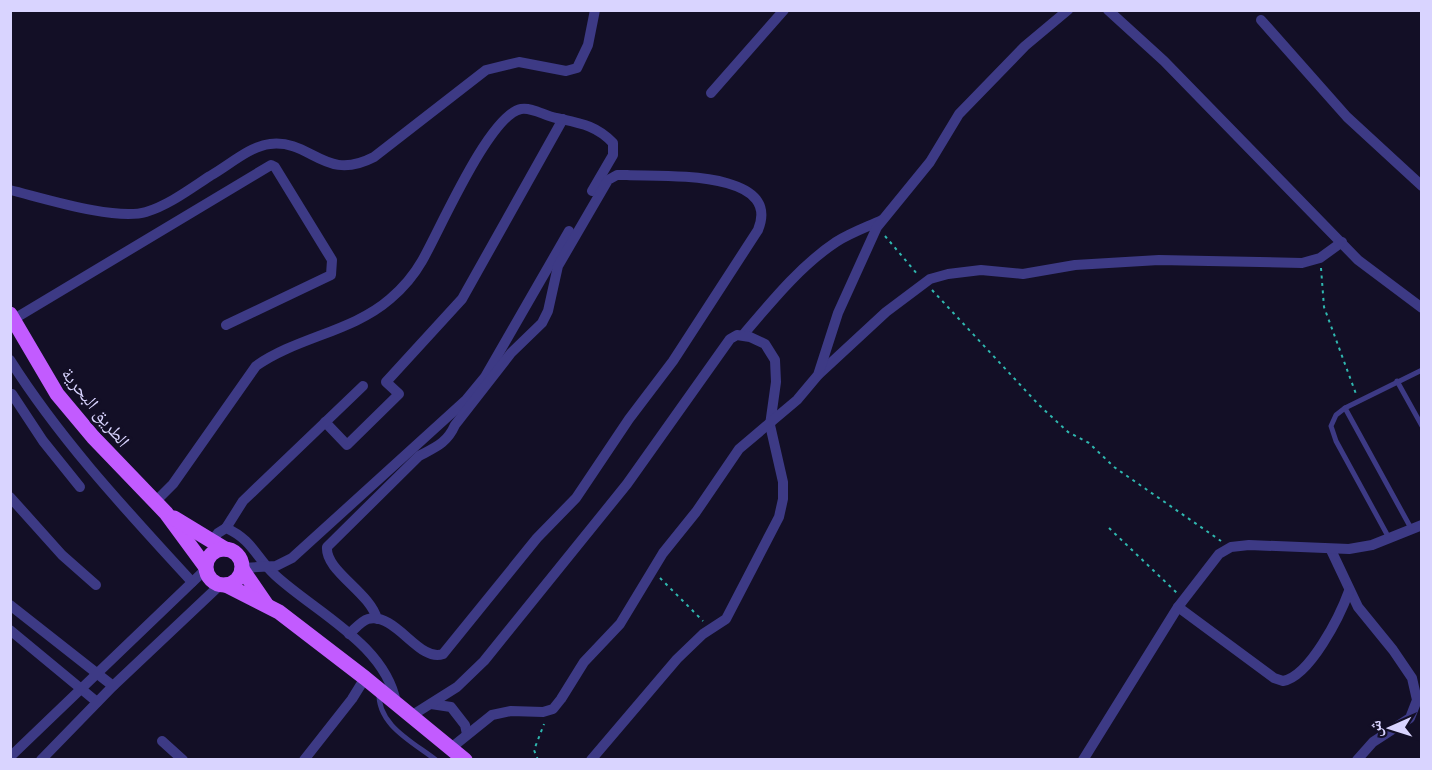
<svg xmlns="http://www.w3.org/2000/svg" width="1432" height="770" font-family="Mulish,'Noto Naskh Arabic',sans-serif">
<style>
.lines{fill:none;stroke-linecap:round;stroke-linejoin:round}
.path{stroke:#2fb8b0;stroke-width:2;stroke-dasharray:3 4.5;stroke-linecap:butt}
.lane{stroke:#3d3a85;stroke-width:5}
.street{stroke:#3d3a85;stroke-width:10}
.primary{stroke:#c25bff;stroke-width:15}
.labels{text-anchor:middle;dominant-baseline:central;stroke-width:6;stroke-linejoin:round;paint-order:stroke}
.street-label{font-size:18px;fill:#d9d4ff;stroke:#130f26}
</style>
<rect width="100%" height="100%" fill="#130f26"/>
<g class="lines">
<!-- path -->
<g class="path">
<path d="M885 236 918 275"/>
<path d="M1321 268 1324 307 1356 394"/>
<path d="M932 290 1039 405 1068 432 1089 443 1114 467 1221 541"/>
<path d="M1109 528 1177 593"/>
<path d="M660 578 703 621"/>
<path d="M538 760 534 750 544 724"/>
</g>
<!-- lane -->
<g class="lane">
<path d="M1397 381 1422 426"/>
<path d="M1345 408 1412 530"/>
<path d="M1389 538 1336 441 1331 426 1336 415 1345 408 1422 370"/>
<path d="M379 692C377 725 413 742 436 760"/>
</g>
<!-- street -->
<g class="street">
<path d="M1108 10 1164 61 1358 260 1422 308"/>
<path d="M1261 20 1347 117 1422 186"/>
<path d="M711 93 784 10"/>
<path d="M10 190C43 198 115 221 146 212 169 205 190 189 210 176 228 166 250 146 270 144 312 139 324 183 374 157L486 70 519 62 566 71 577 68 588 45 595 10"/>
<path d="M14 319 271 165 275 167 332 260 331 275 226 325"/>
<path d="M743 335C771 302 800 266 836 242 850 233 867 227 882 220"/>
<path d="M10 360C62 442 127 511 192 582"/>
<path d="M819 374 886 312 930 279 948 274 981 270 1023 274 1075 265 1159 260 1302 263 1320 258 1342 242"/>
<path d="M12 394 43 441 80 487"/>
<path d="M325 422 347 445 399 394 386 382 462 299 563 119"/>
<path d="M10 497 62 555 96 585"/>
<path d="M155 502 173 484 256 366C297 337 352 332 390 299 403 288 414 275 422 261 439 232 489 115 521 109 532 107 545 116 556 118 579 123 596 125 613 143V155L592 191"/>
<path d="M226 528 243 501 363 386"/>
<path d="M212 541 218 533 226 528C253 540 256 558 275 575 315 612 386 645 396 703"/>
<path d="M1331 550 1358 607 1393 650 1412 678 1417 700 1410 718 1373 742 1357 760"/>
<path d="M242 568 276 566 292 558 466 400 485 377 569 231"/>
<path d="M10 605 113 686"/>
<path d="M1178 607 1274 678 1283 681C1310 676 1340 616 1349 591"/>
<path d="M10 630 97 702"/>
<path d="M349 634C355 629 361 621 368 619 396 612 419 663 443 654L537 538 576 498 629 419 673 361 758 230C783 169 662 177 627 175H617L608 180 558 266 548 311 542 323 511 353 455 425C447 443 436 447 419 456L327 547C325 571 370 592 377 619"/>
<path d="M431 704 451 707 465 725 467 734"/>
<path d="M411 716 457 687 484 661 627 484 730 339 737 335 750 337 765 344 775 360 776 382 770 425 783 482V499L779 517 726 619 703 634 677 659 591 760"/>
<path d="M162 741 183 760"/>
<path d="M451 748 492 715 511 711 543 712 553 709 561 699 584 662 620 624 663 553 696 512 739 449 797 400 818 375 838 313 877 227 930 162 959 114 1025 46 1068 10"/>
<path d="M10 757 206 569"/>
<path d="M41 760 113 686 220 585"/>
<path d="M304 760 352 699 365 678"/>
<path d="M1083 760 1178 607 1219 554 1231 547 1249 545 1349 549 1372 545 1422 525"/>
</g>
<!-- primary -->
<g class="primary">
<path d="M10 314 57 394 93 437 166 513 205 566"/>
<path d="M174 518 225 549"/>
<circle cx="224" cy="567" r="18"/>
<path d="M242 569 266 604"/>
<path d="M226 585 279 612 365 678 465 760"/>
</g>
</g>
<g class="labels">
<!-- street labels -->
<g class="street-label">
<text transform="translate(96 407) rotate(51)">الطريق البحرية</text>
</g>
</g>
<!-- border -->
<rect width="1432" height="770" fill="none" stroke="#d9d4ff" stroke-width="24"/>
<!-- north arrow -->
<g transform="translate(1390 728) rotate(267)" stroke="#130f26" stroke-width="4.5" paint-order="stroke">
<path d="M0-4.5L10 22L0 15L-10 22Z" fill="#d9d4ff"/>
<text y="-9" font-size="16" font-weight="bold" text-anchor="middle" fill="#d9d4ff">ش</text>
</g>
</svg>
